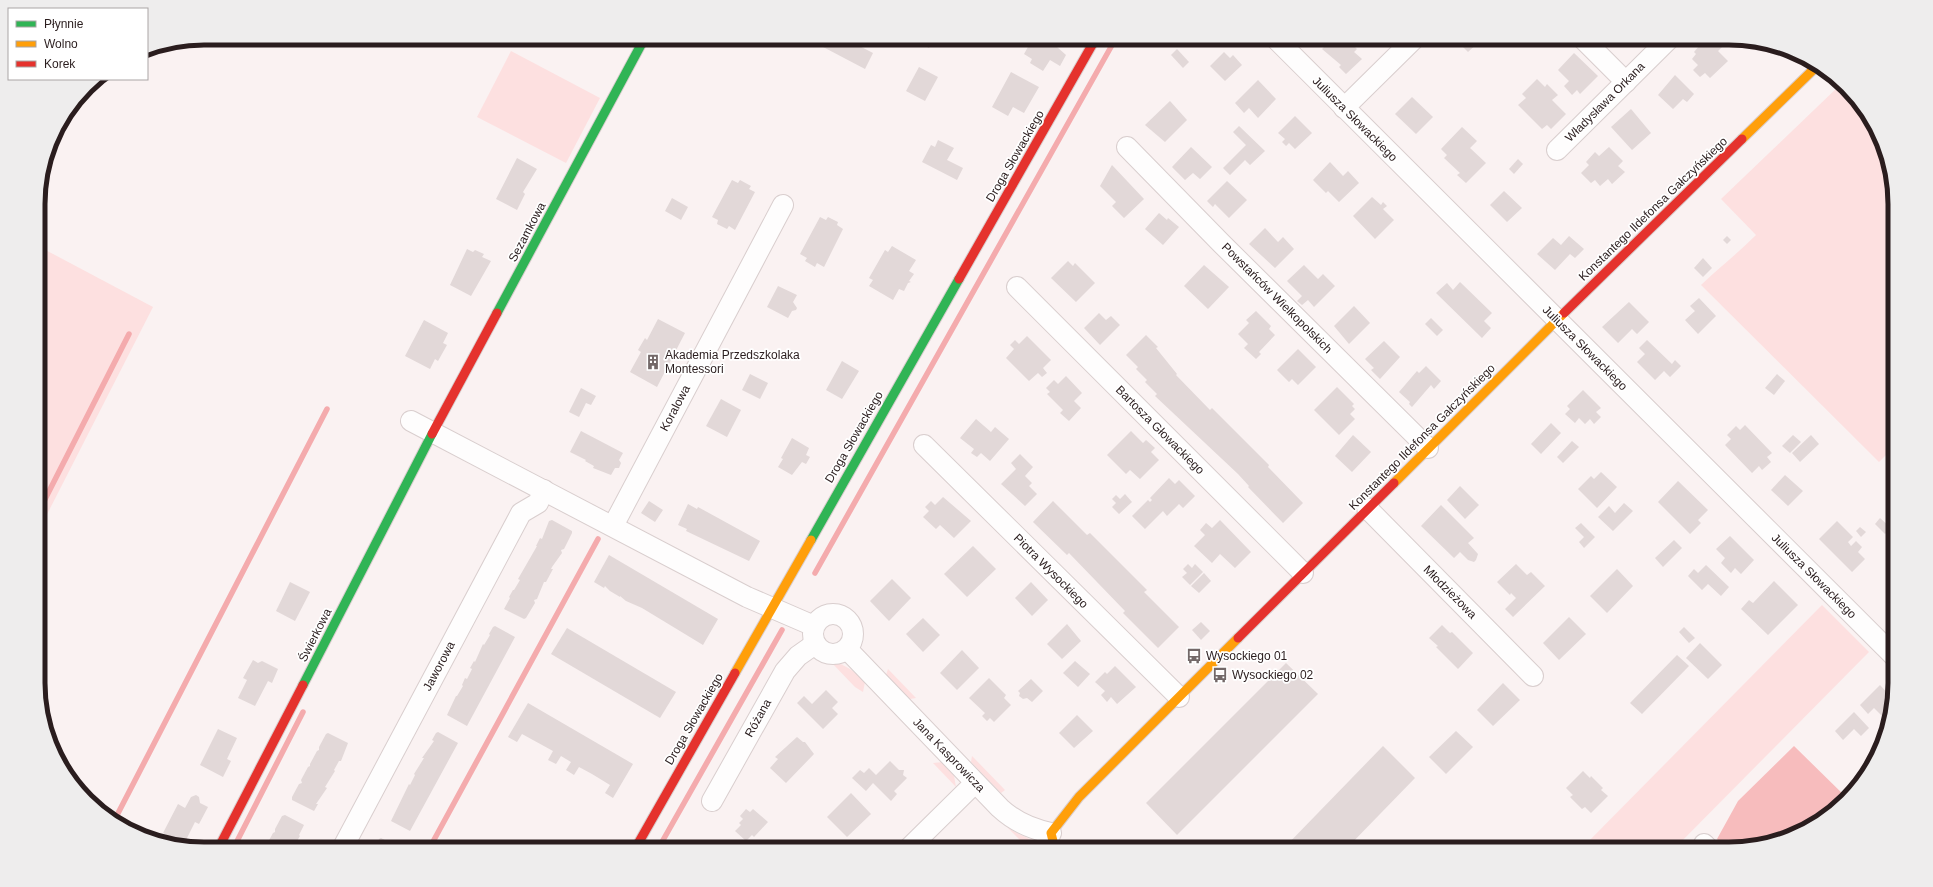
<svg xmlns="http://www.w3.org/2000/svg" width="1933" height="887" font-family="Arial,sans-serif">
<style>
.green{fill:#fde0e0}
.forest{fill:#f7bcbd}
.lines{fill:none;stroke-linecap:round;stroke-linejoin:round}
.stream{stroke:#f4abad;stroke-width:5.5}
.building{fill:#e2d8d8}
.street-casing{stroke:#d9cece;stroke-width:22}
.fast-casing{stroke:#d9cece;stroke-width:11}
.slow-casing{stroke:#d9cece;stroke-width:11}
.jam-casing{stroke:#d9cece;stroke-width:11}
.street{stroke:#fefdfd;stroke-width:20}
.fast{stroke:#30b455;stroke-width:9}
.slow{stroke:#ff9f0a;stroke-width:9}
.jam{stroke:#e5322d;stroke-width:9}
.labels{text-anchor:middle;dominant-baseline:central;stroke-width:3.5;stroke-linejoin:round;paint-order:stroke}
.street-label{font-size:12px;fill:#2a1d1e;stroke:#fff}
.poi-label{font-size:12px;fill:#2a1d1e;stroke:#fff;text-anchor:start}
.rim{fill:none;stroke:#2a1d1e;stroke-width:5}
</style>
<rect width="100%" height="100%" fill="#faf2f2"/>
<!-- green -->
<g class="green">
<path d="M511 51 600 98 566 163 477 117Z"/>
<path d="M1841 84 1861 103 1882 141 1894 183V447L1879 462 1701 285C1719 268 1738 253 1756 235L1721 199Z"/>
<path d="M38 246 153 307 39 530Z"/>
<path d="M1822 605 1869 652 1674 849H1581Z"/>
<path d="M831 662C845 663 856 673 865 682L863 692 855 687Z"/>
<path d="M888 669 916 698 910 699 886 675Z"/>
<path d="M972 756 1005 790 1001 793 971 762Z"/>
<path d="M943 762 954 776 956 787 933 763Z"/>
<path d="M1007 827C1016 834 1029 837 1037 844L1035 849H1029Z"/>
</g>
<!-- forest -->
<path class="forest" d="M1794 746 1847 798C1839 806 1830 815 1821 821 1795 839 1759 849 1727 849L1717 839 1738 801Z"/>
<g class="lines">
<!-- stream -->
<g class="stream">
<path d="M39 511 129 334"/>
<path d="M815 573 1116 38"/>
<path d="M114 821 327 409"/>
<path d="M233 849 303 712"/>
<path d="M429 849 598 539"/>
<path d="M658 849 782 630"/>
</g>
</g>
<!-- building -->
<g class="building">
<path d="M806 38H844L873 53 865 69Z"/>
<path d="M911 38H934L929 48Z"/>
<path d="M1033 38H1062L1057 47 1066 55 1060 66 1050 60 1043 71 1030 63 1032 59 1024 54Z"/>
<path d="M1333 38H1346L1357 49 1354 52 1362 59 1346 74 1339 67 1341 65 1322 49Z"/>
<path d="M1454 38H1483L1468 52Z"/>
<path d="M1618 38H1636L1627 47Z"/>
<path d="M1706 38H1718L1724 45 1718 51 1728 61 1710 78 1705 73 1700 77 1693 70 1698 65 1692 59 1696 54 1694 52Z"/>
<path d="M1177 49 1189 62 1183 68 1171 55Z"/>
<path d="M1224 52 1230 58 1233 55 1242 65 1225 81 1210 66Z"/>
<path d="M1574 53 1598 76 1580 94 1577 90 1572 95 1564 86 1569 81 1558 70Z"/>
<path d="M919 67 938 77 925 101 906 91Z"/>
<path d="M1011 72 1039 87 1024 113 1013 107 1008 116 992 107Z"/>
<path d="M1675 75 1694 94 1687 102 1683 99 1673 109 1658 95Z"/>
<path d="M1537 79 1545 87 1547 84 1558 95 1552 100 1566 114 1551 129 1547 125 1542 129 1518 105 1526 98 1522 94Z"/>
<path d="M1258 80 1276 99 1258 118 1249 108 1244 113 1235 103Z"/>
<path d="M1412 97 1433 117 1416 134 1395 114Z"/>
<path d="M1170 101 1187 120 1165 142 1145 125Z"/>
<path d="M1631 109 1651 133 1632 150 1611 127Z"/>
<path d="M1295 116 1312 133 1295 149 1289 143 1286 146 1282 142 1285 139 1278 133Z"/>
<path d="M1239 126 1265 151 1250 165 1245 160 1230 175 1223 168 1246 145 1233 132Z"/>
<path d="M1462 127 1477 141 1470 148 1486 163 1466 183 1457 175 1460 173 1444 158 1447 155 1441 149Z"/>
<path d="M938 140 954 148 947 160 963 168 957 180 922 162 931 145 935 147Z"/>
<path d="M1191 147 1212 167 1200 179 1193 173 1185 180 1172 167Z"/>
<path d="M1609 147 1623 161 1618 166 1625 172 1612 184 1608 179 1600 186 1595 180 1591 183 1581 173 1589 165 1586 162 1595 152 1599 156Z"/>
<path d="M517 158 537 169 523 192 525 194 517 210 496 199Z"/>
<path d="M1518 159 1523 164 1514 174 1509 169Z"/>
<path d="M1330 162 1343 176 1348 171 1359 183 1339 202 1328 191 1326 193 1313 180Z"/>
<path d="M1112 165 1144 199 1124 218 1112 206 1116 202 1100 186Z"/>
<path d="M732 180 738 183 740 180 751 186 749 189 755 192 735 230 729 226 727 229 717 224 718 220 712 217Z"/>
<path d="M1227 181 1247 200 1229 218 1215 204 1213 207 1207 201Z"/>
<path d="M1504 191 1522 208 1507 222 1490 205Z"/>
<path d="M1372 197 1381 205 1383 202 1387 206 1383 209 1394 220 1375 239 1353 216Z"/>
<path d="M672 198 688 207 681 220 665 211Z"/>
<path d="M1159 213 1167 220 1168 218 1179 227 1163 245 1145 229Z"/>
<path d="M820 217 826 220 828 217 838 222 837 225 843 229 824 267 817 263 815 267 805 261 807 258 800 254Z"/>
<path d="M1265 228 1278 242 1283 237 1294 249 1275 268 1249 244Z"/>
<path d="M1569 236 1584 249 1575 258 1570 254 1555 270 1537 254 1553 238 1561 245Z"/>
<path d="M1727 236 1731 240 1727 244 1723 240Z"/>
<path d="M892 246 916 260 909 271 914 274 909 281 911 282 908 283 904 291 899 289 893 300 869 286 873 280 869 278 885 250 888 252Z"/>
<path d="M467 249 473 252 475 250 484 254 482 257 491 261 471 296 450 285Z"/>
<path d="M1703 258 1712 268 1703 277 1694 268Z"/>
<path d="M1068 261 1073 266 1075 263 1095 283 1076 302 1051 278Z"/>
<path d="M1204 265 1229 287 1208 309 1184 286Z"/>
<path d="M1304 265 1318 279 1323 274 1335 286 1314 307 1308 300 1302 305 1297 301 1302 296 1287 281Z"/>
<path d="M1460 282 1492 313 1484 321 1491 328 1482 338 1436 293 1447 283 1453 290Z"/>
<path d="M778 286 797 295 793 302 797 308 796 310 792 311 788 318 767 307Z"/>
<path d="M1699 298 1716 316 1698 334 1685 320 1695 311 1690 306Z"/>
<path d="M1629 302 1649 322 1637 334 1632 329 1618 343 1602 327Z"/>
<path d="M1354 306 1370 323 1349 344 1334 326Z"/>
<path d="M1256 311 1271 326 1269 329 1275 335 1259 352 1261 354 1256 359 1244 348 1248 344 1238 334 1249 323 1246 320Z"/>
<path d="M1099 313 1106 320 1111 316 1120 325 1100 345 1084 328Z"/>
<path d="M1431 318 1443 330 1437 336 1425 324Z"/>
<path d="M658 319 685 333 657 387 630 372 641 352 638 350 645 338 647 340Z"/>
<path d="M424 320 448 333 443 343 447 345 438 361 435 359 430 369 405 356Z"/>
<path d="M1146 335 1158 347 1156 348 1177 374 1176 375 1210 410 1212 408 1269 465 1268 467 1303 503 1283 523 1248 487 1249 486 1238 474 1155 396 1157 394 1145 382 1147 380 1136 369 1138 367 1126 355Z"/>
<path d="M1027 336 1051 360 1043 368 1047 373 1042 377 1038 373 1029 381 1006 358 1014 349 1010 345 1015 340 1019 344Z"/>
<path d="M1647 340 1672 364 1675 360 1681 366 1670 377 1664 371 1655 380 1637 362 1645 354 1639 348Z"/>
<path d="M1384 341 1400 357 1380 379 1371 370 1374 368 1365 359Z"/>
<path d="M1298 349 1316 367 1298 385 1292 379 1289 382 1277 370Z"/>
<path d="M842 361 859 371 842 399 826 390Z"/>
<path d="M1426 366 1441 381 1434 389 1431 385 1412 407 1409 404 1410 402 1399 392 1417 371 1419 373Z"/>
<path d="M750 374 768 383 760 399 742 390Z"/>
<path d="M1777 374 1785 381 1774 395 1765 388Z"/>
<path d="M1066 376 1082 393 1074 401 1081 408 1069 421 1060 413 1063 410 1047 394 1050 392 1046 388 1054 380 1058 384Z"/>
<path d="M1337 387 1354 404 1352 406 1355 409 1350 414 1355 419 1339 435 1314 410Z"/>
<path d="M581 388 596 396 591 405 586 403 579 417 569 412Z"/>
<path d="M1583 390 1601 408 1596 412 1601 417 1594 424 1590 419 1585 424 1579 418 1575 423 1565 414 1570 409 1567 406Z"/>
<path d="M721 399 741 410 727 437 706 426Z"/>
<path d="M976 419 991 432 995 427 1009 439 990 461 981 453 977 457 971 453 974 449 960 438Z"/>
<path d="M1551 423 1561 433 1541 454 1531 444Z"/>
<path d="M1745 425 1772 453 1767 457 1771 462 1762 470 1759 466 1752 473 1725 445 1731 439 1727 435 1736 426 1740 430Z"/>
<path d="M581 431 623 453 619 460 621 463 619 468H615L611 475 593 468 594 466 585 461 586 460 570 452Z"/>
<path d="M1131 431 1143 443 1146 440 1155 448 1151 452 1159 460 1140 479 1130 470 1126 474 1107 455Z"/>
<path d="M1353 435 1371 452 1352 472 1335 456Z"/>
<path d="M1793 435 1801 442 1790 453 1782 446Z"/>
<path d="M1811 435 1819 444 1800 462 1792 453Z"/>
<path d="M792 438 809 448 806 455 810 457 806 464 802 462 792 475 778 467 783 459 781 458Z"/>
<path d="M1572 441 1579 447 1563 463 1557 457Z"/>
<path d="M1020 454 1033 467 1025 476 1032 483 1029 486 1037 494 1025 506 1001 484 1016 469 1011 463Z"/>
<path d="M1601 472 1617 487 1597 508 1578 489 1591 476 1594 479Z"/>
<path d="M1785 475 1803 491 1788 506 1771 490Z"/>
<path d="M1169 478 1175 484 1179 480 1195 496 1183 508 1179 504 1167 516 1163 511 1145 529 1132 516 1148 500 1150 502 1152 500 1150 498Z"/>
<path d="M1678 481 1708 510 1698 520 1701 523 1690 534 1658 502Z"/>
<path d="M1460 486 1479 505 1465 519 1447 500Z"/>
<path d="M1125 494 1132 502 1119 514 1112 507 1116 503 1112 499 1116 495 1120 499Z"/>
<path d="M943 497 971 521 954 538 940 525 936 529 923 517 929 511 925 507 931 501 935 505Z"/>
<path d="M649 501 663 510 655 522 641 513Z"/>
<path d="M1053 501 1087 535 1090 533 1147 590 1144 592 1179 627 1158 648 1123 613 1125 611 1069 553 1067 555 1033 522Z"/>
<path d="M1624 503 1633 511 1613 531 1598 517 1609 506 1615 513Z"/>
<path d="M688 504 697 509 698 507 760 541 749 561 686 531 687 529 678 525Z"/>
<path d="M1441 505 1474 538 1468 543 1478 554 1476 560 1474 562 1468 560 1460 552 1454 558 1421 526Z"/>
<path d="M1880 518 1891 528 1885 534 1875 524Z"/>
<path d="M552 520 572 531V533L564 549 561 550 562 553 552 567 551 569H553L546 582H544L537 599 534 600 535 603 526 618 524 619 504 609 510 598 509 597 513 590H514L520 580 518 579 537 546H536L540 538 542 539 549 521Z"/>
<path d="M1220 520 1251 552 1235 568 1220 554 1212 563 1194 546 1205 535 1200 530 1206 523 1212 528Z"/>
<path d="M1837 521 1853 537 1848 542 1851 546 1856 541 1862 547 1858 552 1865 559 1852 572 1819 539Z"/>
<path d="M1581 523 1595 537 1584 548 1579 542 1584 537 1575 528Z"/>
<path d="M1860 527 1866 532 1861 537 1856 531Z"/>
<path d="M1730 536 1754 560 1741 574 1735 568 1731 573 1721 563 1725 558 1716 549Z"/>
<path d="M1674 540 1682 548 1663 567 1655 558Z"/>
<path d="M973 546 996 569 967 597 944 574Z"/>
<path d="M1895 551V568L1887 560Z"/>
<path d="M609 555 718 619 703 645 642 608 626 601 620 596V597L610 591 605 586 604 588 594 582Z"/>
<path d="M1188 564 1192 568 1195 564 1203 572 1190 585 1182 577 1187 573 1183 569Z"/>
<path d="M1516 564 1527 575 1531 572 1545 586 1513 617 1505 609 1516 598 1511 593 1510 595 1497 582Z"/>
<path d="M1706 565 1729 587 1721 596 1708 584 1702 590 1688 576 1694 569 1698 573Z"/>
<path d="M1617 569 1633 586 1607 613 1590 596Z"/>
<path d="M1204 573 1211 581 1199 593 1191 586Z"/>
<path d="M892 579 911 598 889 621 870 601Z"/>
<path d="M1774 581 1798 605 1768 635 1741 609 1749 600 1753 603Z"/>
<path d="M290 582 310 592 295 621 276 611Z"/>
<path d="M1031 582 1048 600 1032 616 1015 598Z"/>
<path d="M1569 617 1586 634 1559 660 1543 643Z"/>
<path d="M923 618 940 635 923 652 906 634Z"/>
<path d="M1201 622 1210 631 1201 640 1192 630Z"/>
<path d="M1067 624 1081 641 1062 659 1047 644Z"/>
<path d="M1442 625 1450 633 1452 632 1473 653 1458 669 1436 647 1438 646 1429 638Z"/>
<path d="M495 626 515 637 467 726 447 715 456 696H457L463 686 462 685 465 678 467 679 472 669 470 668 474 661 475 662 483 644 484 645 490 635 489 634 493 627Z"/>
<path d="M1684 627 1695 638 1689 643 1679 632Z"/>
<path d="M567 628 676 692 660 718 551 654Z"/>
<path d="M1700 643 1722 665 1708 679 1686 658Z"/>
<path d="M962 650 979 668 957 690 940 673Z"/>
<path d="M1677 655 1689 666 1642 714 1630 703Z"/>
<path d="M253 660 258 663 262 661 278 669 272 683 268 681 255 706 238 698 247 680 243 678Z"/>
<path d="M1075 661 1090 674 1078 687 1063 673Z"/>
<path d="M1286 663 1318 694 1177 835 1146 803Z"/>
<path d="M1115 666 1136 687 1117 704 1111 697 1107 702 1101 695 1105 691 1095 682 1105 672 1107 674Z"/>
<path d="M989 678 1006 695 1004 698 1011 705 994 722 990 718 987 721 982 716 985 713 969 698Z"/>
<path d="M1031 679 1043 691 1032 702 1027 698 1023 699 1019 696 1020 693 1018 691Z"/>
<path d="M1503 683 1520 700 1493 726 1477 710Z"/>
<path d="M1880 685 1892 698 1890 707 1882 716 1874 708 1868 714 1860 705Z"/>
<path d="M826 690 838 702 832 708 838 714 823 729 797 703 804 696 812 704Z"/>
<path d="M528 703 633 764 613 798 605 793 610 785 592 774 579 767 574 775 566 770 571 762 561 756 556 764 548 760 553 751 522 734 517 742 508 737Z"/>
<path d="M1854 712 1869 728 1861 736 1854 729 1843 740 1835 731Z"/>
<path d="M1077 715 1093 731 1074 748 1059 733Z"/>
<path d="M218 729 237 738 227 759 231 761 223 777 200 765Z"/>
<path d="M1456 731 1473 747 1446 774 1429 757Z"/>
<path d="M438 732 458 743 410 831 391 821 409 784 410 785 415 775 414 774 424 758H422L434 741 432 740 436 733Z"/>
<path d="M328 733 348 743 341 761H339L334 770 335 771 325 787 327 788 316 804H318L314 811 292 800V797L299 784 302 783 301 780 308 767 310 766V764L317 751 319 750V747L326 734Z"/>
<path d="M797 737 803 742H805L814 754 786 783 770 768 778 759 775 757Z"/>
<path d="M1383 746 1415 778 1346 849H1283Z"/>
<path d="M890 761 899 770H904L903 775 907 778 894 791 897 794 891 801 873 783 866 791 852 778 860 770 864 773 869 768 876 775Z"/>
<path d="M1583 771 1590 778 1591 776 1603 788 1601 790 1608 796 1591 813 1585 807 1582 809 1570 797 1573 795 1566 788Z"/>
<path d="M851 793 871 814 847 837 827 817Z"/>
<path d="M196 795 199 797 200 803 208 807 199 824 195 822 184 844 163 833 178 804 185 808 191 797Z"/>
<path d="M746 809 750 812 753 809 768 822 754 837 752 835 746 841 735 831 741 825 739 823 743 819 740 816Z"/>
<path d="M285 815 304 825 299 835 300 836 292 849H266L267 847 266 846 273 833 275 832V829L282 816Z"/>
<path d="M381 838 402 849H375L379 839Z"/>
<path d="M704 840 719 849H699Z"/>
<path d="M807 841 815 849H800Z"/>
</g>
<g class="lines">
<defs>
<g id="street">
<path d="M1275 38 1895 657"/>
<path d="M1582 38 1626 82"/>
<path d="M1344 108 1415 38"/>
<path d="M1127 147 1222 244 1428 448"/>
<path d="M1557 150 1670 38"/>
<path d="M1017 287 1303 573"/>
<path d="M411 421 747 597 814 626"/>
<path d="M924 445 1179 697"/>
<path d="M1367 508 1533 676"/>
<path d="M613 526 783 205"/>
<circle cx="833" cy="634" r="20"/>
<path d="M847 649 1000 808C1015 822 1031 829 1051 833"/>
<path d="M712 801 785 671 798 656 815 644"/>
<path d="M1704 844 1709 849"/>
<path d="M342 849 521 513 538 503 544 490"/>
<path d="M908 849 975 783"/>
</g>
<g id="fast">
<path d="M497 313 642 43"/>
<path d="M811 540 959 279"/>
<path d="M303 685 432 434"/>
</g>
<g id="slow">
<path d="M1742 139 1818 65"/>
<path d="M1394 483 1564 313"/>
<path d="M735 673 811 540"/>
<path d="M1055 849 1051 833 1079 797 1238 638"/>
</g>
<g id="jam">
<path d="M959 279 1096 38"/>
<path d="M1564 313 1742 139"/>
<path d="M432 434 497 313"/>
<path d="M1238 638 1394 483"/>
<path d="M218 849 303 685"/>
<path d="M635 849 735 673"/>
</g>
</defs>
<!-- street casing -->
<use href="#street" class="street-casing"/>
<!-- fast casing -->
<use href="#fast" class="fast-casing"/>
<!-- slow casing -->
<use href="#slow" class="slow-casing"/>
<!-- jam casing -->
<use href="#jam" class="jam-casing"/>
<!-- street -->
<use href="#street" class="street"/>
<!-- fast -->
<use href="#fast" class="fast"/>
<!-- slow -->
<use href="#slow" class="slow"/>
<!-- jam -->
<use href="#jam" class="jam"/>
</g>
<!-- icons -->
<defs>
<symbol id="building-bare" viewBox="-9 -9 18 18"><path d="M-4-6H4V6H1V3H-1V6H-4ZM-2.5-4.3h1.7v1.8h-1.7ZM.8-4.3h1.7v1.8H.8ZM-2.5-1h1.7V.8h-1.7ZM.8-1h1.7V.8H.8Z" fill="#736868" stroke="#fff" stroke-width="2.5" paint-order="stroke"/></symbol>
<symbol id="bus-bare" viewBox="-9 -9 18 18"><path d="M-5-6H5V4H4V6H2V4H-2V6H-4V4H-5ZM-3.5-4V0h7V-4ZM-3.5 1.2v1.5H-2V1.2ZM2 1.2v1.5H3.5V1.2Z" fill="#736868" stroke="#fff" stroke-width="2.5" paint-order="stroke"/></symbol>
</defs>
<g fill-rule="evenodd">
<use href="#building-bare" x="642" y="351" width="22" height="22"/>
<use href="#bus-bare" x="1183" y="645" width="22" height="22"/>
<use href="#bus-bare" x="1209" y="664" width="22" height="22"/>
</g>
<g class="labels">
<!-- street labels -->
<g class="street-label">
<text transform="translate(1605 102) rotate(-45)">Władysława Orkana</text>
<text transform="translate(1355 119) rotate(45)">Juliusza Słowackiego</text>
<text transform="translate(1015 156) rotate(-60)">Droga Słowackiego</text>
<text transform="translate(1653 209) rotate(-44)">Konstantego Ildefonsa Gałczyńskiego</text>
<text transform="translate(527 232) rotate(-62)">Sezamkowa</text>
<text transform="translate(1277 298) rotate(45)">Powstańców Wielkopolskich</text>
<text transform="translate(1585 348) rotate(45)">Juliusza Słowackiego</text>
<text transform="translate(675 408) rotate(-62)">Koralowa</text>
<text transform="translate(1160 430) rotate(45)">Bartosza Głowackiego</text>
<text transform="translate(854 437) rotate(-60)">Droga Słowackiego</text>
<text transform="translate(1422 437) rotate(-45)">Konstantego Ildefonsa Gałczyńskiego</text>
<text transform="translate(1051 571) rotate(45)">Piotra Wysockiego</text>
<text transform="translate(1814 576) rotate(45)">Juliusza Słowackiego</text>
<text transform="translate(1450 592) rotate(45)">Młodzieżowa</text>
<text transform="translate(315 635) rotate(-63)">Świerkowa</text>
<text transform="translate(439 666) rotate(-62)">Jaworowa</text>
<text transform="translate(758 718) rotate(-61)">Różana</text>
<text transform="translate(694 719) rotate(-60)">Droga Słowackiego</text>
<text transform="translate(949 755) rotate(46)">Jana Kasprowicza</text>
</g>
<!-- poi labels -->
<g class="poi-label">
<text x="665" y="355">Akademia Przedszkolaka<tspan x="665" dy="14">Montessori</tspan></text>
<text x="1206" y="656">Wysockiego 01</text>
<text x="1232" y="675">Wysockiego 02</text>
</g>
</g>
<!-- crop -->
<path d="M0 0H1933V887H0ZM204 45H1729A159 159 0 0 1 1888 204V683A159 159 0 0 1 1729 842H204A159 159 0 0 1 45 683V204A159 159 0 0 1 204 45Z" fill="#eeeded" fill-rule="evenodd"/>
<path class="rim" d="M204 45H1729A159 159 0 0 1 1888 204V683A159 159 0 0 1 1729 842H204A159 159 0 0 1 45 683V204A159 159 0 0 1 204 45Z"/>
<!-- legend -->
<rect x="8" y="8" width="140" height="72" fill="#ffffff" stroke="#aaa5a5"/>
<rect x="16" y="21" width="20" height="6" fill="#30b455" stroke="#aaa5a5"/>
<text x="44" y="28" font-size="12" fill="#2a1d1e">Płynnie</text>
<rect x="16" y="41" width="20" height="6" fill="#ff9f0a" stroke="#aaa5a5"/>
<text x="44" y="48" font-size="12" fill="#2a1d1e">Wolno</text>
<rect x="16" y="61" width="20" height="6" fill="#e5322d" stroke="#aaa5a5"/>
<text x="44" y="68" font-size="12" fill="#2a1d1e">Korek</text>
</svg>
